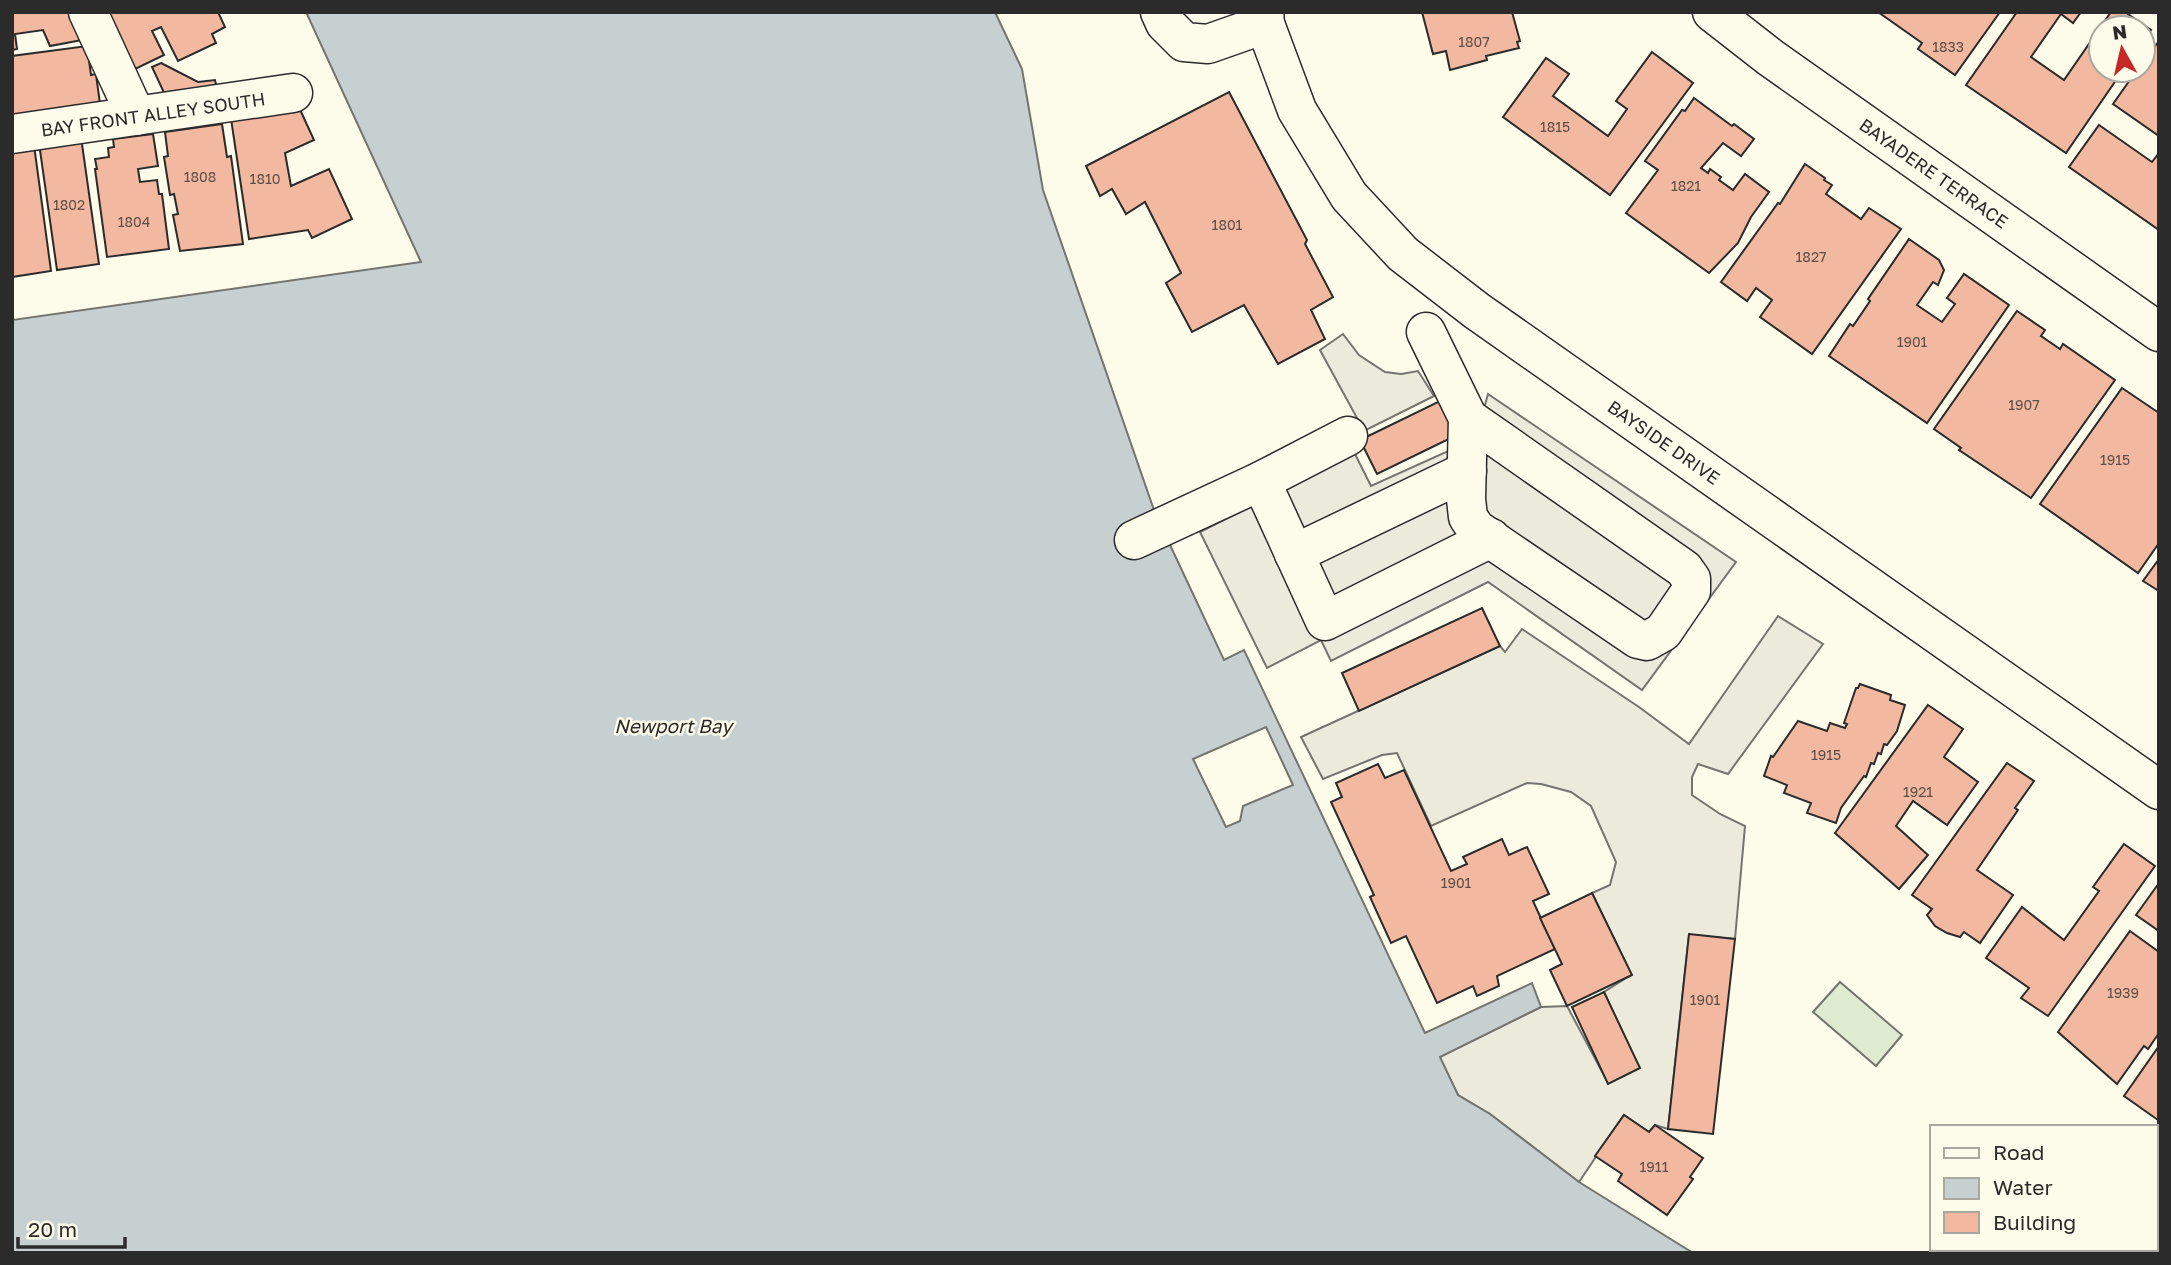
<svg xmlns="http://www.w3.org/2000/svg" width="2171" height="1265" font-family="'Golos Text',sans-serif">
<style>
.green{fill:#deebd1;stroke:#74746e;stroke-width:2}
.parking{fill:#eceadb;stroke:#74746e;stroke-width:2}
.water{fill:#c7d0d0;stroke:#74746e;stroke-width:2}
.pier{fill:#fdfbea;stroke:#74746e;stroke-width:2}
.building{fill:#f2b8a0;stroke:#2b2b2b;stroke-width:2}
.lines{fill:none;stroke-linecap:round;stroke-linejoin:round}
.minor-casing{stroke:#2b2b2b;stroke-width:41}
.major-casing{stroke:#2b2b2b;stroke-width:41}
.minor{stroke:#fdfbea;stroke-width:38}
.major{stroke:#fdfbea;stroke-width:38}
.labels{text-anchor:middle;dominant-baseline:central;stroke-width:5;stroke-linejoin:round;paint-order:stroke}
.number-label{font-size:14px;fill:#5d4e48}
.street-label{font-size:18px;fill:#2b2b2b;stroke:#fdfbea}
.water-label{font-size:19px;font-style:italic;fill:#2b2b2b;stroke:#fdfbea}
</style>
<rect width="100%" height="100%" fill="#fdfbea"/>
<!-- green -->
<path class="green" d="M1840 982 1902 1035 1876 1066 1813 1012Z"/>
<!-- parking -->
<g class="parking">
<path d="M1343 334 1359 355 1385 372 1401 374 1418 371 1434 396 1364 431 1320 350Z"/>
<path d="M1488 394 1736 562 1642 690 1488 582 1331 661 1321 640 1267 668 1200 532 1355 454 1371 486 1464 444 1480 423Z"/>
<path d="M1778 616 1823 644 1728 774 1698 764 1692 777V795L1720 814 1745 826 1735 939 1689 935 1668 1129 1655 1125 1649 1132 1624 1115 1579 1182 1490 1114 1458 1095 1439 1057 1541 1007 1567 1006 1608 1083 1639 1068 1604 992 1631 975 1592 893 1610 885 1616 862 1591 806 1571 792 1541 784 1527 783 1431 826 1397 753 1382 755 1323 779 1301 737 1500 646 1505 652 1522 629 1639 707 1689 744Z"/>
</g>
<!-- water -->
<path class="water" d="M306 12H995L1022 69 1043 190 1155 513 1224 660 1244 650 1425 1033 1532 983 1541 1007 1440 1057 1458 1095 1490 1114 1579 1182 1693 1253H12V320L421 262Z"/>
<!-- pier -->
<path class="pier" d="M1266 727 1293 785 1243 806 1240 821 1226 827 1193 759Z"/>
<!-- building -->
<g class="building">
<path d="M12 12H69L82 40 50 46 43 30 15 34 17 49 12 50Z"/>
<path d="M110 12H218L225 27 212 34 216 43 178 61 161 27 152 31 164 55 131 71 103 15Z"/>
<path d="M1422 12H1512L1520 41 1517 42 1519 48 1486 56 1487 60 1450 70 1446 51 1433 54Z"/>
<path d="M1878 12H2000L1955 75 1918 49 1922 43Z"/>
<path d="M2017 12H2081L2073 23 2061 14 2031 57 2064 80 2111 12H2125L2151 30 2143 42V28H2101V70H2123L2066 153 1966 85Z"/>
<path d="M2159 41V136L2113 104 2137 70H2143V62Z"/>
<path d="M87 46 91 75 96 74 100 104 12 116V56Z"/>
<path d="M1652 52 1693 83 1610 195 1503 117 1546 58 1569 74 1553 96 1608 136 1627 109 1616 101Z"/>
<path d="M161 63 198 82 215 80 217 89 166 97 152 67Z"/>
<path d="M1229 92 1307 240 1305 244 1333 297 1311 310 1325 339 1278 364 1244 305 1192 332 1166 283 1181 273 1145 202 1126 214 1112 189 1100 196 1086 166Z"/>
<path d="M1694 98 1732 126 1734 124 1754 139 1741 156 1723 143 1701 168 1708 173 1710 169 1721 177 1719 180 1733 190 1745 174 1769 192 1751 217 1738 243 1709 273 1626 213 1658 170 1645 161 1682 110 1685 111Z"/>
<path d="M297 103 314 140 285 153 291 186 329 169 352 219 312 238 308 230 249 239 230 112Z"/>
<path d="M222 124 227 157 231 156 243 244 180 251 173 215 178 214 174 194 170 195 164 157 168 156 165 132Z"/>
<path d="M2099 125 2152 162 2159 153V230L2069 167Z"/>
<path d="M153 134 158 166 138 169 140 182 157 180 159 194H162L169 249 107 257 95 169H97L95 159 109 157 108 148 114 147 113 139Z"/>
<path d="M81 137 99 264 57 270 39 143Z"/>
<path d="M34 145 51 271 12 277V148Z"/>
<path d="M1805 164 1825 178 1824 180 1832 185 1826 194 1861 219 1869 208 1901 229 1812 354 1760 317 1772 300 1756 288 1747 301 1721 282 1778 203 1780 204Z"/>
<path d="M1909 239 1939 260 1944 270 1938 285 1933 282 1917 305 1942 322 1955 304 1947 298 1964 274 2009 305 1927 423 1829 356 1850 324 1853 326 1870 301 1868 299Z"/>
<path d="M2017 311 2045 330 2041 336 2060 349 2063 344 2115 380 2031 498 1959 450 1961 448 1934 429Z"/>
<path d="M2122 388 2159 413V543L2138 573 2040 504Z"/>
<path d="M1440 401 1457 435 1377 474 1360 440Z"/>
<path d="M2159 559V591L2143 581Z"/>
<path d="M1482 608 1500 646 1359 711 1342 673Z"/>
<path d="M1860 684 1891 695 1890 700 1905 705 1897 731 1887 745 1884 744 1881 754 1878 753 1874 764 1871 763 1866 777 1864 776 1841 808 1836 823 1807 813 1811 803 1784 793 1787 785 1764 776 1771 756 1773 757 1798 721 1827 731 1830 723 1845 728 1847 724 1844 723 1856 688H1858Z"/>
<path d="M1928 705 1963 729 1944 757 1978 782 1947 825 1913 801 1896 826 1928 855 1899 889 1835 833Z"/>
<path d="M2007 763 2034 781 2015 808 2018 810 1977 870 2013 895 1980 943 1964 932 1960 937 1947 933 1935 926 1927 915 1932 909 1912 895Z"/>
<path d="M1378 764 1385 778 1404 770 1451 871 1467 864 1463 857 1502 839 1509 855 1527 847 1549 894 1533 901 1555 949 1497 976 1499 986 1477 996 1473 986 1437 1003 1406 936 1391 943 1370 897 1374 895 1331 802 1342 797 1336 783Z"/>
<path d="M2124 844 2155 866 2048 1016 2021 998 2029 988 1986 958 2022 907 2064 940 2099 891 2093 887Z"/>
<path d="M2159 883V931L2136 915Z"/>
<path d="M1592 893 1632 975 1567 1006 1550 970 1562 964 1540 918Z"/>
<path d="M2130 931 2159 952V1033L2148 1049 2144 1046 2117 1084 2058 1032Z"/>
<path d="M1689 934 1735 939 1713 1134 1668 1129Z"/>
<path d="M1604 992 1640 1068 1608 1084 1572 1007Z"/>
<path d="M2159 1046V1128L2158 1120 2124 1096Z"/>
<path d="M1624 1115 1649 1132 1655 1125 1703 1158 1690 1177 1693 1179 1667 1215 1618 1181 1622 1174 1595 1156Z"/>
</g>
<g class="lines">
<defs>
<g id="minor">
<path d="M88 12 136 116"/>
<path d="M1160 12 1165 23 1184 42 1208 44 1265 24"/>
<path d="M1712 12 1771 58 2159 332"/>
<path d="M12 134 293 93"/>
<path d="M1426 332 1468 418 1466 499 1468 517 1476 529 1638 639 1647 641 1663 632 1691 591V579L1684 569 1468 418"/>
<path d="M1261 481 1325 621 1491 538"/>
<path d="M1134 540 1261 481 1348 436"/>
<path d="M1294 554 1467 471"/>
</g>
<path id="major" d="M1264 12 1265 24 1297 110 1349 196 1403 254 1477 311 2159 790"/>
</defs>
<!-- minor casing -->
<use href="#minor" class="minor-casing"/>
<!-- major casing -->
<use href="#major" class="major-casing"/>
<!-- minor -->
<use href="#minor" class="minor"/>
<!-- major -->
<use href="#major" class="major"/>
</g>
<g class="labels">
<!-- number labels -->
<g class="number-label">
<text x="1474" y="41">1807</text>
<text x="1948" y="46">1833</text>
<text x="1555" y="126">1815</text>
<text x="200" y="176">1808</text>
<text x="265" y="178">1810</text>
<text x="1686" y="185">1821</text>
<text x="69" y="204">1802</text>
<text x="134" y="221">1804</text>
<text x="1227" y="224">1801</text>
<text x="1811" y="256">1827</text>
<text x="1912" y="341">1901</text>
<text x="2024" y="404">1907</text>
<text x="2115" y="459">1915</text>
<text x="1826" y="754">1915</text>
<text x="1918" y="791">1921</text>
<text x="1456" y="882">1901</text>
<text x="2123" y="992">1939</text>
<text x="1705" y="999">1901</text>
<text x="1654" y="1166">1911</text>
</g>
<!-- street labels -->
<g class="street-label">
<text transform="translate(153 114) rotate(-8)">BAY FRONT ALLEY SOUTH</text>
<text transform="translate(1934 173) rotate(35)">BAYADERE TERRACE</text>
<text transform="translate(1664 442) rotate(35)">BAYSIDE DRIVE</text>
</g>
<!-- water labels -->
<g class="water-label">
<text x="673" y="725">Newport Bay</text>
</g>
</g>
<!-- border -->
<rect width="2171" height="1265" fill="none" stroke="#2b2b2b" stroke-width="28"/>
<!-- legend -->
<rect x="1930" y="1125" width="228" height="126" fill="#fdfbea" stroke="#a9a89e" stroke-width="2"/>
<rect x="1944" y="1148" width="35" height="10" fill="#fdfbea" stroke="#a9a89e" stroke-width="2"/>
<text x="1993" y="1160" font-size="21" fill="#2b2b2b">Road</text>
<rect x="1944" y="1178" width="35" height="21" fill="#c7d0d0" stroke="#a9a89e" stroke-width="2"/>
<text x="1993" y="1195" font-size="21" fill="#2b2b2b">Water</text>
<rect x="1944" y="1212" width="35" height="21" fill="#f2b8a0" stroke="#a9a89e" stroke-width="2"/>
<text x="1993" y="1230" font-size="21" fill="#2b2b2b">Building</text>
<!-- north arrow -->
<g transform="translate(2122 49) rotate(352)"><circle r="33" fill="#fdfbea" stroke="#a9a89e" stroke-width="2"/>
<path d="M0-5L12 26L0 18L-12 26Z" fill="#c62828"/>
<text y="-10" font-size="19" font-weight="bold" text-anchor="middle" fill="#2b2b2b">N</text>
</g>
<!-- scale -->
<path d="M18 1237v10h107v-10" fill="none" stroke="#2b2b2b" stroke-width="3.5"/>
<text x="28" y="1237" font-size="21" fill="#2b2b2b" stroke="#fdfbea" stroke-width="5" paint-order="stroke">20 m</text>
</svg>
